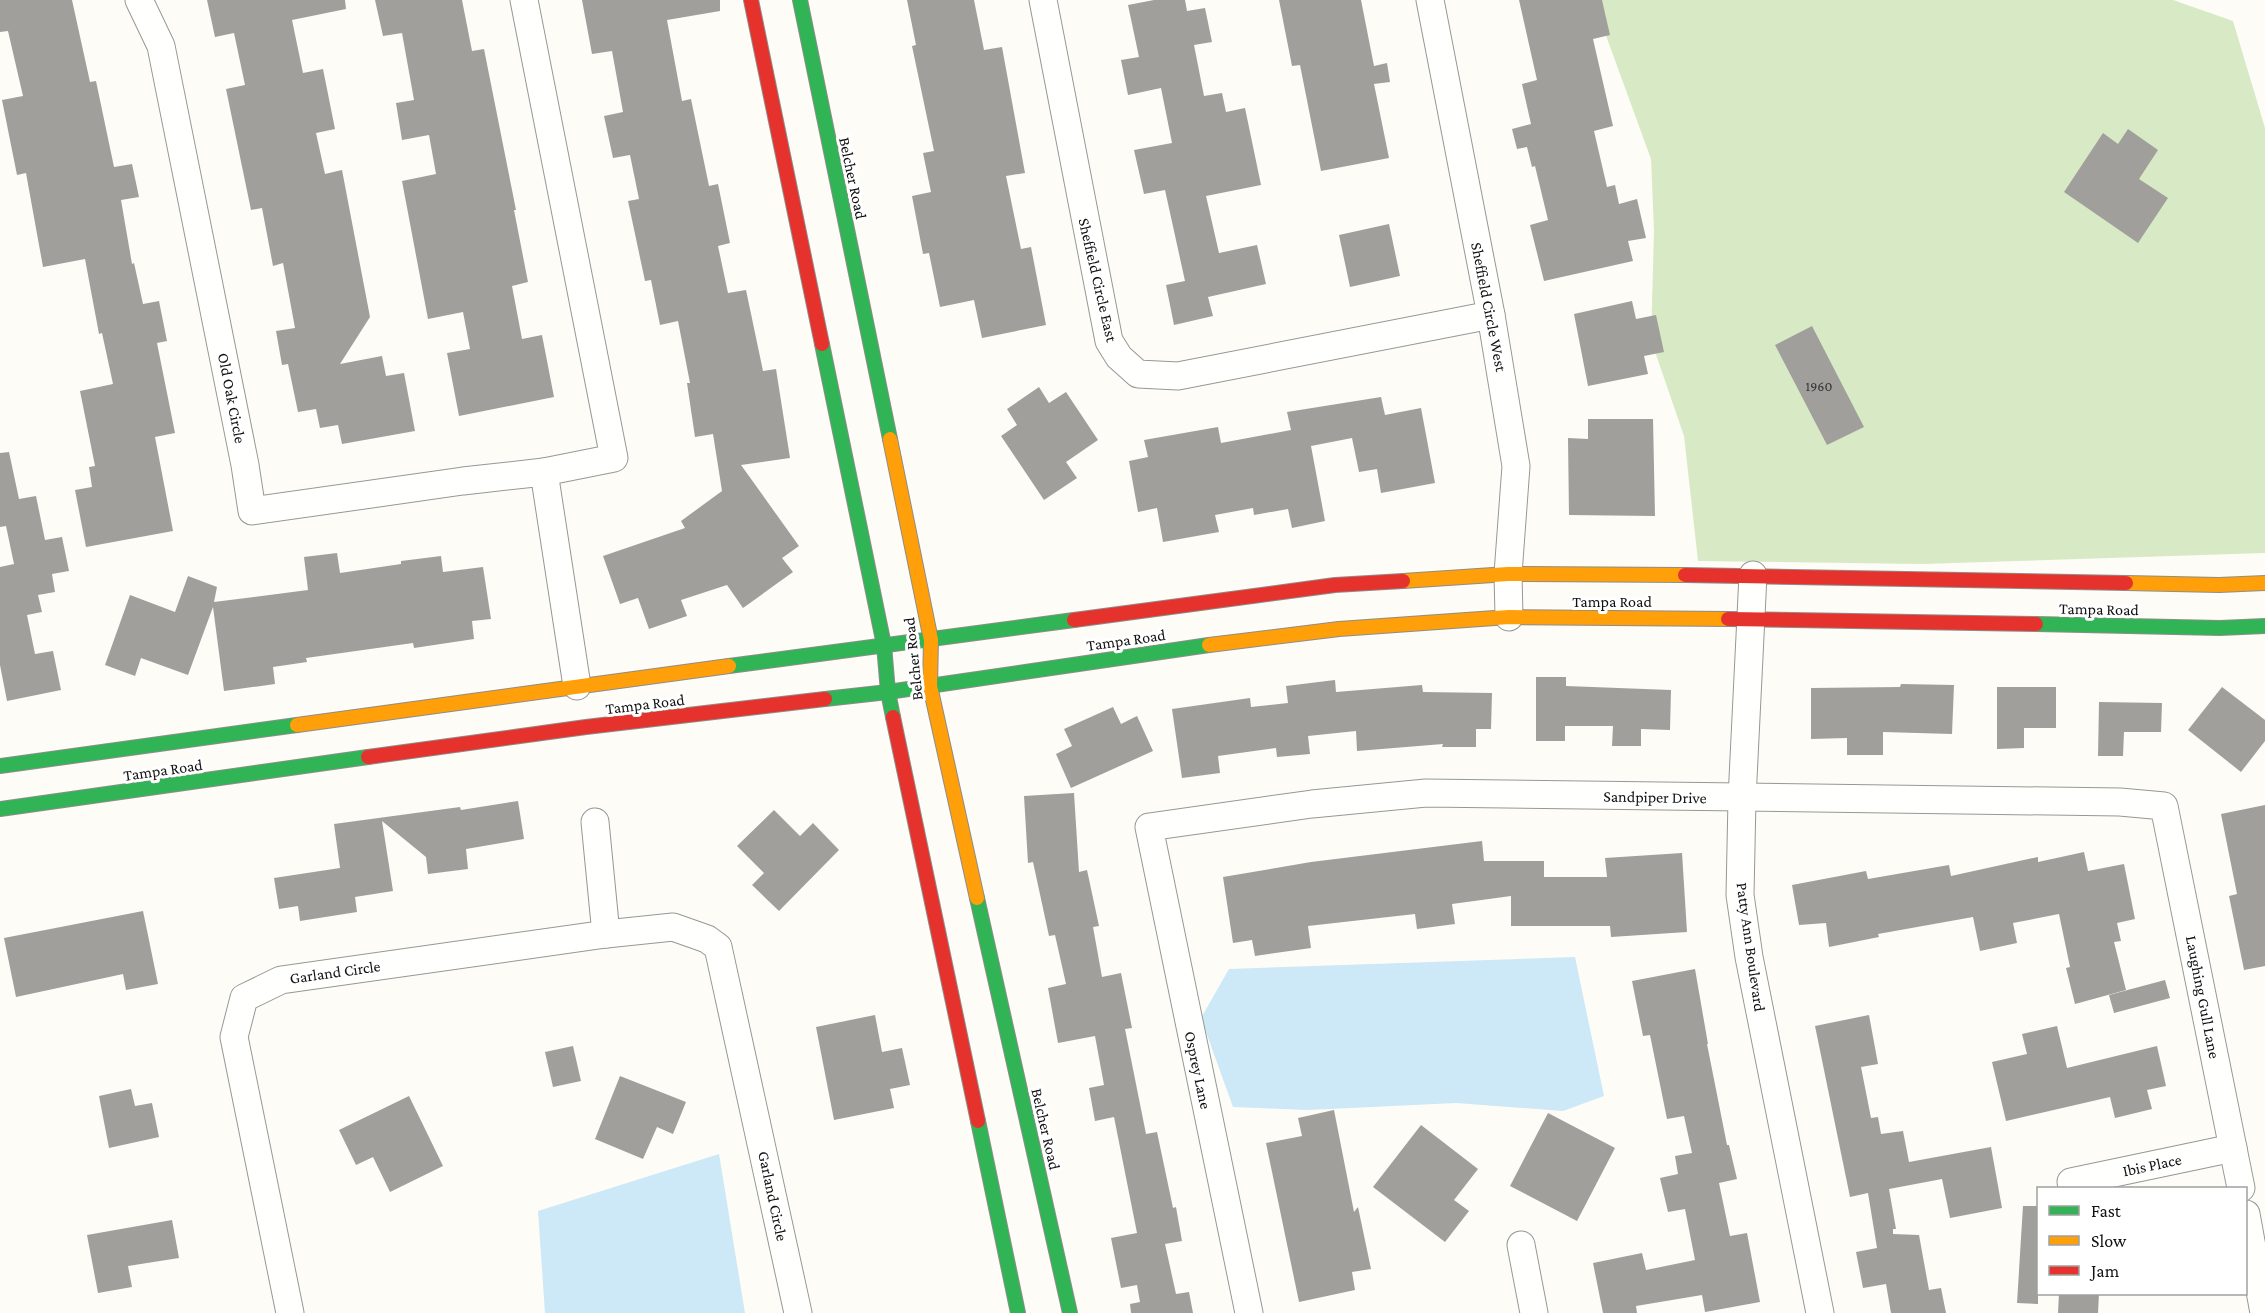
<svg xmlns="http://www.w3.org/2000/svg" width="2265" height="1313" font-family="'Crimson Pro',serif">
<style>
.forest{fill:#d8eac5}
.water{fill:#cde8f7}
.building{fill:#a19f9c}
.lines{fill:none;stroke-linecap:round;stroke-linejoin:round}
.street-casing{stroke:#979795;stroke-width:29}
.fast-casing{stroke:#8e8d8b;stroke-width:16}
.slow-casing{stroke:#8e8d8b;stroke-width:16}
.jam-casing{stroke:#8e8d8b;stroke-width:16}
.street{stroke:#fffffe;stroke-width:27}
.fast{stroke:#30b455;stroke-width:14}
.slow{stroke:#ff9f0a;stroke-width:14}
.jam{stroke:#e5322d;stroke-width:14}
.labels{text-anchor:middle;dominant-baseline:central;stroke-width:6;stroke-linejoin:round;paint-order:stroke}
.number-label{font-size:14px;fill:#353434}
.street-label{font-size:16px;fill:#111;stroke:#fff}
</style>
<rect width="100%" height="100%" fill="#fdfcf7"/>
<!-- forest -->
<path class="forest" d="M1593 0H2173L2233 21 2265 128V553L1922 564 1698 561 1684 436 1651 340 1654 231 1651 159Z"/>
<!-- water -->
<g class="water">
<path d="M1575 957 1604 1096 1563 1111 1456 1103 1308 1110 1233 1107 1201 1018 1229 969Z"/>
<path d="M719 1154 745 1313H545L538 1211Z"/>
</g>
<!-- building -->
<g class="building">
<path d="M0 0H72L90 82 96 81 114 167 132 164 139 197 121 200 132 264 134 263 143 304 159 301 167 341 157 343 175 433 155 437 173 531 86 547 75 490 92 487 89 467 95 466 80 391 113 384 102 333 99 334 85 259 43 267 26 173 17 175 2 100 23 96 8 31 0 32Z"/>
<path d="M207 0H345L346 9 292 20 303 73 323 69 335 129 316 133 325 174 342 170 370 317 340 364 382 356 386 376 404 373 415 431 342 444 338 425 320 428 316 409 298 412 288 364 282 365 276 331 295 328 283 263 273 266 262 208 251 210 226 89 245 85 234 33 215 37Z"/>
<path d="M375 0H462L472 51 484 49 516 210H514L528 282 512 286 522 339 542 335 554 397 459 416 447 353 470 349 463 312 428 319 402 181 436 174 429 135 402 140 396 103 414 100 402 33 383 36Z"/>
<path d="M582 0H720V11L667 20 682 101 691 99 709 186 718 184 730 243 718 246 728 293 746 290 763 371 776 369 790 458 741 465 799 546 782 558 793 572 743 608 727 585 681 600 687 616 649 629 638 598 620 604 603 556 685 528 681 521 722 491 713 434 695 437 687 383H690L678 321 660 325 651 280 645 281 628 201 639 199 630 155 613 158 604 116 623 112 612 51 592 54Z"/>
<path d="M907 0H974L984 50 1002 47 1025 173 1006 176 1021 249 1031 247 1046 325 982 338 974 300 940 307 929 253 923 254 912 196 931 192 923 153 934 151 912 46 916 45Z"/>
<path d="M1154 0H1185L1187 11 1205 8 1212 42 1194 45 1204 96 1222 93 1226 112 1245 108 1261 185 1206 196 1219 253 1257 245 1266 284 1208 297 1213 316 1174 325 1166 285 1185 281 1165 190 1144 194 1134 150 1172 143 1161 88 1128 95 1121 60 1139 57 1128 5Z"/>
<path d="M1279 0H1361L1374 66 1387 63 1390 82 1374 84 1389 158 1321 171 1300 65 1292 66Z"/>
<path d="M1519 0H1602L1610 35 1593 39 1613 126 1594 131 1607 187 1615 185 1619 204 1637 199 1646 238 1628 241 1633 261 1544 281 1530 225 1548 220 1535 166 1532 167 1527 147 1517 149 1512 129 1531 124 1522 84 1537 80Z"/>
<path d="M2128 129 2158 150 2139 179 2168 198 2138 243 2064 192 2103 133 2118 144Z"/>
<path d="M1389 224 1400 276 1350 287 1339 235Z"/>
<path d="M1632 301 1636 319 1656 315 1664 352 1644 356 1648 374 1588 386 1574 314Z"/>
<path d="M1812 326 1864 427 1827 445 1775 345Z"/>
<path d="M1039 387 1049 403 1066 392 1098 440 1066 462 1077 478 1044 500 1001 436 1017 425 1007 409Z"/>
<path d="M1381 397 1385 415 1421 408 1435 483 1381 493 1377 469 1359 472 1352 438 1311 446 1325 521 1292 528 1288 509 1254 515 1253 508 1215 515 1219 532 1163 542 1157 508 1138 512 1129 461 1148 457 1144 440 1218 427 1221 443 1291 430 1287 412Z"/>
<path d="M1588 419H1653L1655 516 1569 515 1568 438 1588 439Z"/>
<path d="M9 452 19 499 36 496 45 540 62 537 69 571 52 574 55 592 38 595 42 612 27 615 35 654 53 651 61 690 7 701 0 665V567L14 564 6 526 0 527V453Z"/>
<path d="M337 553 340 573 401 564V561L441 556 443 572 483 567 491 619 472 621 474 639 414 648 413 643 306 658 307 662 273 667 275 684 224 691 213 607 188 675 141 658 135 676 105 665 130 595 175 612 188 576 217 587 214 602 308 590 304 557Z"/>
<path d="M1536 677H1566V686L1671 690 1670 730 1641 729V746H1612L1613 726H1565V741H1536Z"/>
<path d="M1335 680 1336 692 1422 685 1423 692 1492 693 1491 729H1476V747H1442L1443 744 1357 751 1356 731 1308 736 1310 754 1277 757 1276 748 1218 756 1220 773 1182 778 1172 709 1250 698 1251 707 1288 703 1286 686Z"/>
<path d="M1901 684 1954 685 1952 734 1883 732V755H1847V738L1811 739V688L1900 687Z"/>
<path d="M1997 687H2056V728H2024V748L1997 749Z"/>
<path d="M2222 687 2265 720V741L2241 772 2188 730Z"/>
<path d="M2099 702 2162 703 2161 732H2124L2123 756H2098Z"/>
<path d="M1113 707 1121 724 1137 716 1153 751 1071 788 1056 754 1072 746 1064 729Z"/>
<path d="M1074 793 1079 872 1087 870 1099 926 1093 927 1102 977 1121 973 1132 1028 1125 1029 1146 1134 1157 1132 1173 1208 1176 1207 1182 1241 1165 1244 1176 1294 1189 1292 1193 1313H1131L1130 1304 1140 1302 1137 1285 1121 1288 1111 1238 1137 1233 1114 1117 1095 1121 1089 1088 1104 1085 1095 1036 1058 1043 1048 988 1066 984 1055 935 1049 936 1033 862 1028 863 1024 796Z"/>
<path d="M518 801 524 839 466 849 468 869 428 874 426 857 382 821 393 891 355 897 357 912 300 921 298 906 279 909 274 878 340 868 334 824 460 807 461 810Z"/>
<path d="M2265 805V966L2244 970 2229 896 2237 894 2221 814Z"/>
<path d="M774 810 800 836 813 823 839 850 779 911 752 885 764 873 737 846Z"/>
<path d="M1482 841 1484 861H1544V877H1607L1605 858 1682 853 1687 932 1611 937 1610 926H1511V896L1452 904 1455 924 1417 929 1415 914 1308 926 1311 948 1255 956 1252 940 1233 943 1223 877 1311 862Z"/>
<path d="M2084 852 2088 871 2124 864 2135 919 2117 923 2121 941 2114 942 2126 990 2075 1004 2066 968 2070 967 2059 914 2013 923 2017 943 1980 951 1973 917 1878 934 1879 937 1829 947 1826 923 1799 925 1792 885 1866 871 1868 879 1949 865 1951 876 2038 857V862Z"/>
<path d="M143 911 158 984 126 990 123 974 16 997 4 938Z"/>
<path d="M1695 969 1708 1044H1707L1727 1145H1729L1737 1179 1719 1183 1730 1236 1747 1233 1760 1302 1705 1312 1702 1295 1636 1306 1637 1313H1603L1593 1263 1642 1253 1646 1270 1695 1260 1685 1209 1668 1212 1660 1178 1678 1174 1675 1156 1692 1153 1684 1116 1667 1119 1650 1035 1643 1036 1632 981Z"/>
<path d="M2165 980 2170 998 2114 1013 2109 995Z"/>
<path d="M875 1015 882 1052 902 1048 910 1085 890 1089 894 1108 834 1120 816 1027Z"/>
<path d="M1869 1015 1878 1064 1861 1067 1871 1118 1878 1117 1881 1134 1903 1131 1909 1162 1991 1147 2002 1208 1950 1218 1942 1179 1889 1189 1896 1229H1893V1234L1919 1235 1929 1290 1941 1288 1946 1313H1891L1886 1284 1863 1288 1856 1252 1877 1248 1868 1193 1850 1197 1815 1026Z"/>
<path d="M2057 1026 2067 1068 2157 1046 2166 1086 2147 1090 2152 1109 2115 1118 2110 1097 2006 1121 1992 1062 2027 1054 2022 1034Z"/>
<path d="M573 1046 581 1081 553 1087 545 1052Z"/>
<path d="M620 1076 686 1102 673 1134 657 1127 643 1159 595 1139Z"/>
<path d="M131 1089 135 1106 152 1103 159 1137 109 1148 99 1096Z"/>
<path d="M409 1096 443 1166 390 1192 373 1157 356 1165 339 1130Z"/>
<path d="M1334 1110 1354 1212 1358 1207 1371 1269 1352 1272 1355 1290 1299 1302 1266 1143 1302 1136 1298 1118Z"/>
<path d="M1548 1113 1615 1148 1577 1221 1510 1186Z"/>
<path d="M1421 1125 1478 1169 1454 1200 1469 1211 1445 1242 1373 1187Z"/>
<path d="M2023 1206H2038V1304L2017 1303Z"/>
<path d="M172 1220 179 1258 128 1266 132 1287 98 1293 87 1235Z"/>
<path d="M2059 1293H2099L2098 1313H2058Z"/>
</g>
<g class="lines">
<defs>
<g id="street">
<path d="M139 0 161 46 245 465 252 511 463 481 544 472 614 458 524 0"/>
<path d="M1043 0 1109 341 1119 357 1138 374 1178 376 1491 315"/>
<path d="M1430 0 1491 315 1516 466 1508 574 1509 617"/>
<path d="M544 472 577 686"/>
<path d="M1753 575 1742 799 1740 895 1749 957 1820 1313"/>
<path d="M595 822 606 934"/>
<path d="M2071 1182 2233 1148"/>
<path d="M2246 1214 2264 1313"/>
<path d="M1521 1245 1534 1313"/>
<path d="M290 1313 234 1037 244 998 281 980 606 934 673 927 707 939 718 947 798 1313"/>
<path d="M1249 1313 1149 827 1312 804 1426 793 2120 802 2164 806 2241 1188"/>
</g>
<g id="fast">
<path d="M800 0 890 439"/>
<path d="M822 344 884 645 888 692 893 717"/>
<path d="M2036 624 2220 628 2265 626"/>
<path d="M729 666 1074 620"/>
<path d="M825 699 888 692 1209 645"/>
<path d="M0 766 297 725"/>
<path d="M0 809 368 757"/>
<path d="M977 898 1070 1313"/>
<path d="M978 1121 1018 1313"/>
</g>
<g id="slow">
<path d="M890 439 931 640 930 686 977 898"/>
<path d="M1403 581 1508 574 1685 575"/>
<path d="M2126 583 2219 585 2265 583"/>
<path d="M1209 645 1339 629 1509 617 1728 619"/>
<path d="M297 725 729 666"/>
</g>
<g id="jam">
<path d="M751 0 822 344"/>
<path d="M1685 575 2126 583"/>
<path d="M1728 619 2036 624"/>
<path d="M1074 620 1335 585 1403 581"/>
<path d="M893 717 978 1121"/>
<path d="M368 757 586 727 825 699"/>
</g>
</defs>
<!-- street casing -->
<use href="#street" class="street-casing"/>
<!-- fast casing -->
<use href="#fast" class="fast-casing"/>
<!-- slow casing -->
<use href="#slow" class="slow-casing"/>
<!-- jam casing -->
<use href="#jam" class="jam-casing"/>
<!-- street -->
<use href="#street" class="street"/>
<!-- fast -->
<use href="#fast" class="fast"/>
<!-- slow -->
<use href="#slow" class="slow"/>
<!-- jam -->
<use href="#jam" class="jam"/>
</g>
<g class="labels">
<!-- number labels -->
<g class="number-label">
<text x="1819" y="386">1960</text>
</g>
<!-- street labels -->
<g class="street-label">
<text transform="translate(853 178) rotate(78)">Belcher Road</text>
<text transform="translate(1098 280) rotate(77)">Sheffield Circle East</text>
<text transform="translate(1489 307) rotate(79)">Sheffield Circle West</text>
<text transform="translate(232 398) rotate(79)">Old Oak Circle</text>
<text x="1612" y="601">Tampa Road</text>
<text transform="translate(2099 609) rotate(1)">Tampa Road</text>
<text transform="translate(1126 640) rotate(-8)">Tampa Road</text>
<text transform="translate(913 659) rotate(-96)">Belcher Road</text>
<text transform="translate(645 704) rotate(-7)">Tampa Road</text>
<text transform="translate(163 770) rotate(-8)">Tampa Road</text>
<text transform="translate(1655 797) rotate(1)">Sandpiper Drive</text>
<text transform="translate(1751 947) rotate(82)">Patty Ann Boulevard</text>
<text transform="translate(335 972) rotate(-8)">Garland Circle</text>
<text transform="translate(2203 997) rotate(79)">Laughing Gull Lane</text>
<text transform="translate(1198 1070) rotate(78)">Osprey Lane</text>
<text transform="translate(1046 1129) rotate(77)">Belcher Road</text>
<text transform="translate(2152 1165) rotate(-12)">Ibis Place</text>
<text transform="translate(773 1196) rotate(78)">Garland Circle</text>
</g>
</g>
<!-- legend -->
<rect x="2037" y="1187" width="210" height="108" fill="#ffffff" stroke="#a0a0a0" stroke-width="1.5"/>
<rect x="2049" y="1206" width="30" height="9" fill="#30b455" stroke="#a0a0a0" stroke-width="1.5"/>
<text x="2091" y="1217" font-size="18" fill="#111111">Fast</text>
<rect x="2049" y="1236" width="30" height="9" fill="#ff9f0a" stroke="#a0a0a0" stroke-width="1.5"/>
<text x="2091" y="1247" font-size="18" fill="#111111">Slow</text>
<rect x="2049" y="1266" width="30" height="9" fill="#e5322d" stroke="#a0a0a0" stroke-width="1.5"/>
<text x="2091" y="1277" font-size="18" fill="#111111">Jam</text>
</svg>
